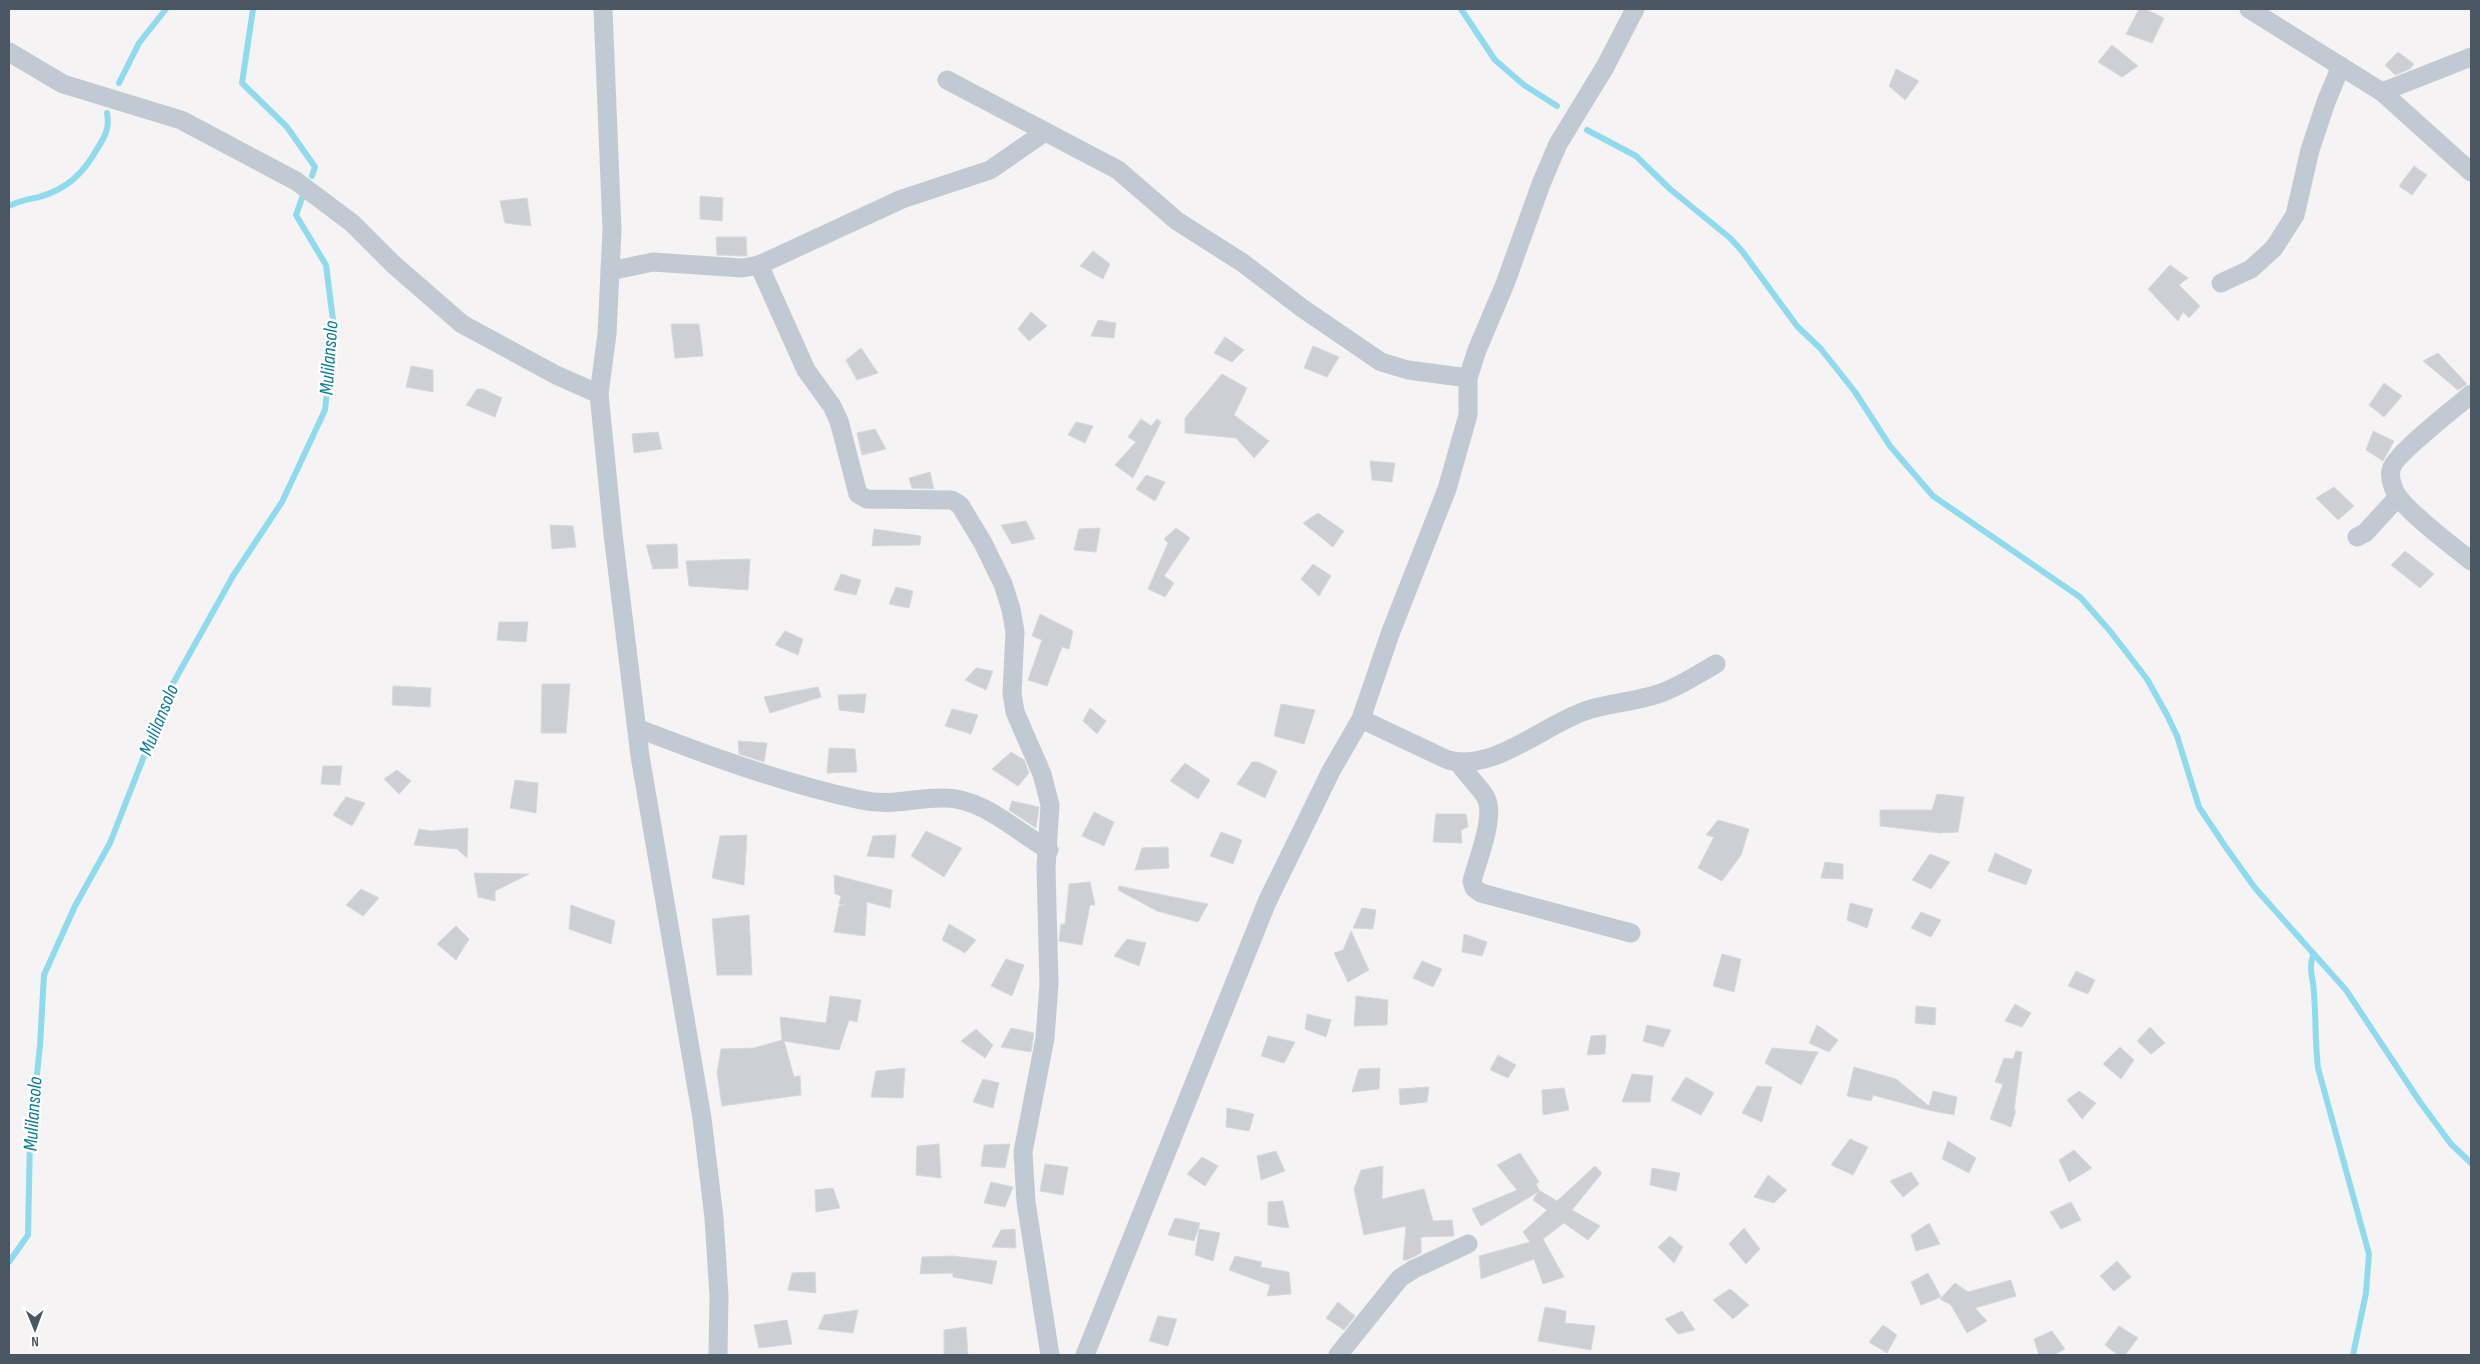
<svg xmlns="http://www.w3.org/2000/svg" width="2480" height="1364" font-family="'Sofia Sans Condensed',sans-serif">
<style>
.lines{fill:none;stroke-linecap:round;stroke-linejoin:round}
.stream{stroke:#90daee;stroke-width:6}
.building{fill:#cdcfd5;stroke:#d7d9de}
.street{stroke:#c1cad2;stroke-width:19}
.labels{text-anchor:middle;dominant-baseline:central;stroke-width:5;stroke-linejoin:round;paint-order:stroke}
.water-label{font-size:20px;font-style:italic;fill:#0c7c9b;stroke:#fff}
</style>
<rect width="100%" height="100%" fill="#f5f3f3"/>
<g class="lines">
<!-- stream -->
<g class="stream">
<path d="M253 9 242 83 287 127 315 167 312 176"/>
<path d="M1461 9 1495 60 1524 85 1557 106"/>
<path d="M119 83 139 43 166 9"/>
<path d="M1587 130 1636 156 1670 189 1730 238 1742 251 1797 326 1821 349 1855 392 1890 446 1933 496 2080 597 2110 631 2147 679 2167 715 2177 736 2199 807 2225 846 2255 888 2346 990 2420 1102 2451 1144 2471 1163"/>
<path d="M9 206C18 201 29 199 39 197 67 189 83 174 97 149 105 137 110 127 107 113"/>
<path d="M2313 956C2308 969 2314 980 2314 994 2316 1019 2315 1042 2318 1068L2369 1254 2366 1293 2353 1355"/>
<path d="M9 1262 28 1235 30 1138 40 1046 44 975 75 906 110 843 171 687 233 576 282 502 325 410 334 328 326 265 296 215 302 198"/>
</g>
</g>
<!-- building -->
<g class="building">
<path d="M2139 9H2145L2164 18 2152 43 2126 34Z"/>
<path d="M2112 45 2138 66 2122 77 2098 62Z"/>
<path d="M2398 52 2414 64 2410 69 2395 75 2385 65Z"/>
<path d="M1896 69 1919 81 1905 100 1889 86Z"/>
<path d="M2414 166 2427 175 2412 195 2399 186Z"/>
<path d="M700 196 723 198 722 221 700 219Z"/>
<path d="M527 198 531 226 505 223 500 201Z"/>
<path d="M716 237H746L747 256 717 255Z"/>
<path d="M1093 251 1110 264 1103 279 1080 266Z"/>
<path d="M2170 265 2188 278 2179 285 2200 306 2189 318 2183 312 2178 321 2148 289Z"/>
<path d="M1031 312 1047 326 1029 341 1018 329Z"/>
<path d="M1098 320 1116 323 1114 338 1091 336Z"/>
<path d="M671 324H699L703 356 675 358Z"/>
<path d="M1225 337 1244 350 1232 362 1214 353Z"/>
<path d="M1313 346 1339 357 1327 377 1304 368Z"/>
<path d="M861 348 878 373 857 380 846 360Z"/>
<path d="M2438 353 2467 384 2458 390 2423 361Z"/>
<path d="M411 366 433 370V392L406 387Z"/>
<path d="M1222 374 1247 388 1234 415 1269 441 1254 458 1236 438 1185 433V418Z"/>
<path d="M2384 383 2402 396 2384 417 2369 405Z"/>
<path d="M477 389H483L502 398 495 417 466 405Z"/>
<path d="M1141 419 1151 426 1157 419 1161 422 1133 478 1115 465 1136 442 1128 437Z"/>
<path d="M1076 422 1093 426 1085 443 1068 435Z"/>
<path d="M875 429 886 449 862 455 857 433Z"/>
<path d="M2373 431 2394 441 2383 461 2366 450Z"/>
<path d="M658 432 662 449 634 453 632 434Z"/>
<path d="M1370 461 1395 463 1392 482 1372 480Z"/>
<path d="M930 472 934 489 912 488 909 478Z"/>
<path d="M1146 475 1165 482 1155 501 1136 489Z"/>
<path d="M2334 487 2354 506 2338 520 2316 498Z"/>
<path d="M1318 513 1344 531 1333 547 1303 523Z"/>
<path d="M1026 521 1035 539 1012 544 1001 525Z"/>
<path d="M550 525 573 526 576 547 552 549Z"/>
<path d="M1100 528 1096 552 1074 550 1079 529Z"/>
<path d="M1176 528 1190 538 1164 576 1174 583 1165 597 1148 589 1168 543 1164 539Z"/>
<path d="M874 529 921 536 920 545 872 546Z"/>
<path d="M677 544 678 568 653 569 646 545Z"/>
<path d="M2405 551 2434 574 2420 588 2391 565Z"/>
<path d="M750 559 748 590 689 586 686 561Z"/>
<path d="M1313 564 1331 576 1319 596 1301 579Z"/>
<path d="M841 574 861 580 856 595 834 590Z"/>
<path d="M896 587 913 591 909 608 889 604Z"/>
<path d="M1040 614 1073 631 1069 649 1062 647 1047 686 1028 680 1042 640 1032 636Z"/>
<path d="M499 622H528L526 642 497 640Z"/>
<path d="M785 631 803 639 798 655 775 645Z"/>
<path d="M976 668 993 671 986 690 965 680Z"/>
<path d="M542 684H570L566 733H541Z"/>
<path d="M393 686 431 688 430 707 392 705Z"/>
<path d="M818 687 821 697 770 713 764 697Z"/>
<path d="M866 694 864 713 839 710 838 695Z"/>
<path d="M1281 704 1315 710 1304 744 1274 736Z"/>
<path d="M1090 708 1106 721 1097 734 1083 721Z"/>
<path d="M952 709 978 715 971 734 945 726Z"/>
<path d="M738 741 767 743 764 762 739 754Z"/>
<path d="M829 748 855 749 857 772 827 773Z"/>
<path d="M1011 752 1024 760 1029 773 1018 786 992 769Z"/>
<path d="M1252 762H1258L1277 771 1265 798 1237 784Z"/>
<path d="M1185 763 1210 780 1198 799 1170 781Z"/>
<path d="M323 766H342L340 785 321 784Z"/>
<path d="M397 770 411 781 399 794 384 779Z"/>
<path d="M515 780 538 783 536 813 510 808Z"/>
<path d="M1937 794 1964 797 1958 832 1940 833 1880 826V810H1932Z"/>
<path d="M346 797 365 803 352 826 333 815Z"/>
<path d="M1012 801 1039 807 1036 828 1009 810Z"/>
<path d="M1094 812 1114 822 1104 846 1082 836Z"/>
<path d="M1436 814H1466L1468 827 1461 830 1462 843 1433 842Z"/>
<path d="M1718 820 1749 829 1741 855 1722 881 1698 868 1714 837 1706 835Z"/>
<path d="M468 828 467 858 457 849 414 845 419 829 431 831Z"/>
<path d="M926 831 962 848 944 877 911 856Z"/>
<path d="M1221 832 1242 840 1233 864 1210 856Z"/>
<path d="M747 835 744 885 712 878 720 836Z"/>
<path d="M896 835 894 858 867 856 873 836Z"/>
<path d="M1168 847 1169 868 1135 870 1142 848Z"/>
<path d="M1995 853 2032 870 2026 885 1988 871Z"/>
<path d="M1930 854 1950 862 1931 889 1912 880Z"/>
<path d="M1825 862 1843 864V879L1821 878Z"/>
<path d="M474 873 529 874 495 891V901L478 897Z"/>
<path d="M834 875 892 890 890 908 867 902 865 936 834 932 839 906 845 905 839 904 841 896 835 894Z"/>
<path d="M1090 882 1095 905H1090L1082 945 1059 941 1061 924H1065L1069 884Z"/>
<path d="M1119 886 1208 904 1198 922 1157 911 1118 890Z"/>
<path d="M361 889 379 898 363 916 346 905Z"/>
<path d="M1850 903 1873 909 1867 928 1847 920Z"/>
<path d="M571 905 615 921 611 944 569 929Z"/>
<path d="M1362 908 1376 910 1373 929 1353 928Z"/>
<path d="M1921 912 1941 920 1931 937 1911 928Z"/>
<path d="M749 915 752 975H717L712 919Z"/>
<path d="M949 924 976 940 965 953 942 940Z"/>
<path d="M456 926 469 939 456 960 437 944Z"/>
<path d="M1351 931 1369 970 1348 982 1334 953 1343 950Z"/>
<path d="M1464 934 1487 942 1482 956 1462 952Z"/>
<path d="M1127 939 1146 943 1139 966 1114 956Z"/>
<path d="M1722 954 1741 959 1734 992 1713 986Z"/>
<path d="M1006 959 1024 965 1012 996 991 986Z"/>
<path d="M1422 961 1442 969 1433 987 1413 978Z"/>
<path d="M2076 971 2095 980 2088 994 2068 986Z"/>
<path d="M830 996 861 1000 857 1022 849 1020 839 1050 784 1041 794 1077 800 1076 801 1095 722 1106 717 1073 721 1049 754 1048 782 1040 780 1017 826 1023Z"/>
<path d="M1356 996 1388 1000 1387 1025 1354 1026Z"/>
<path d="M2015 1004 2031 1013 2022 1027 2005 1021Z"/>
<path d="M1916 1006 1936 1008 1935 1025 1915 1023Z"/>
<path d="M1307 1014 1331 1020 1326 1037 1305 1029Z"/>
<path d="M1647 1025 1671 1030 1663 1047 1643 1041Z"/>
<path d="M1817 1025 1838 1040 1829 1052 1809 1043Z"/>
<path d="M2150 1027 2165 1043 2151 1054 2137 1041Z"/>
<path d="M1011 1028 1034 1033 1031 1052 1001 1047Z"/>
<path d="M976 1029 993 1045 985 1058 961 1041Z"/>
<path d="M1606 1035 1605 1054 1587 1055 1591 1036Z"/>
<path d="M1268 1036 1295 1042 1284 1063 1261 1056Z"/>
<path d="M2120 1047 2134 1060 2121 1079 2103 1064Z"/>
<path d="M1772 1048 1818 1052 1801 1085 1765 1063Z"/>
<path d="M2016 1051 2022 1052 2014 1110H2016L2011 1127 1990 1119 2003 1084 1995 1082 2004 1058 2013 1059Z"/>
<path d="M1498 1055 1516 1065 1508 1078 1490 1070Z"/>
<path d="M1854 1067 1896 1079 1929 1106 1933 1091 1957 1097 1954 1115 1928 1110 1873 1095 1871 1101 1847 1096Z"/>
<path d="M905 1068 903 1098 871 1097 876 1071Z"/>
<path d="M1380 1068 1379 1089 1352 1092 1359 1069Z"/>
<path d="M1632 1074 1653 1076 1650 1102H1622Z"/>
<path d="M1686 1077 1714 1093 1701 1115 1671 1100Z"/>
<path d="M983 1079 999 1083 993 1108 973 1102Z"/>
<path d="M1757 1086 1772 1087 1762 1122 1742 1113Z"/>
<path d="M1429 1087 1427 1102 1400 1105 1399 1089Z"/>
<path d="M1564 1088 1569 1110 1543 1115 1542 1090Z"/>
<path d="M2079 1091 2096 1103 2082 1119 2067 1100Z"/>
<path d="M1227 1108 1254 1114 1249 1131 1226 1127Z"/>
<path d="M1850 1139 1868 1147 1853 1175 1831 1165Z"/>
<path d="M1948 1141 1976 1158 1969 1173 1942 1159Z"/>
<path d="M939 1144 941 1178 916 1175 917 1146Z"/>
<path d="M1010 1144 1005 1168 981 1166 984 1145Z"/>
<path d="M2074 1150 2092 1168 2069 1182 2059 1160Z"/>
<path d="M1276 1151 1285 1171 1261 1180 1257 1156Z"/>
<path d="M1520 1153 1539 1182 1536 1184 1539 1190 1557 1201 1595 1166 1602 1173 1572 1210 1600 1226 1588 1240 1564 1223 1543 1239 1564 1277 1543 1284 1534 1259 1481 1279 1479 1256 1530 1242 1523 1232 1547 1210 1533 1200 1538 1192 1481 1226 1472 1209 1517 1190 1497 1165Z"/>
<path d="M1202 1157 1218 1166 1205 1186 1187 1174Z"/>
<path d="M1045 1164 1068 1167 1063 1195 1040 1191Z"/>
<path d="M1383 1166 1382 1199 1424 1189 1433 1221 1452 1220 1454 1236 1421 1237V1253L1407 1260H1403L1406 1226 1364 1235 1354 1189 1361 1170Z"/>
<path d="M1652 1168 1680 1173 1676 1191 1650 1185Z"/>
<path d="M1911 1172 1919 1184 1903 1197 1890 1181Z"/>
<path d="M1768 1175 1787 1190 1774 1203 1754 1197Z"/>
<path d="M991 1182 1013 1187 1005 1207 984 1203Z"/>
<path d="M833 1188 840 1208 816 1212 815 1190Z"/>
<path d="M1283 1201 1289 1228 1268 1225V1202Z"/>
<path d="M2071 1202 2081 1220 2061 1229 2050 1212Z"/>
<path d="M1175 1218 1200 1223 1194 1241 1168 1235Z"/>
<path d="M1929 1223 1940 1244 1916 1251 1911 1235Z"/>
<path d="M1744 1228 1760 1249 1746 1264 1729 1244Z"/>
<path d="M1015 1229 1016 1248 992 1247 1001 1230Z"/>
<path d="M1199 1229 1220 1233 1213 1261 1195 1255Z"/>
<path d="M1670 1236 1683 1247 1674 1263 1658 1247Z"/>
<path d="M952 1256 997 1261 992 1284 953 1277V1273L920 1274 922 1257Z"/>
<path d="M1235 1256 1262 1262 1260 1267 1289 1272 1291 1294 1267 1296 1270 1285 1229 1270Z"/>
<path d="M2117 1261 2131 1277 2114 1291 2100 1276Z"/>
<path d="M815 1272 816 1293 788 1290 792 1273Z"/>
<path d="M1928 1273 1941 1297 1921 1305 1911 1282Z"/>
<path d="M2011 1280 2016 1296 1975 1308 1987 1321 1967 1333 1951 1305 1940 1299 1955 1283 1968 1292Z"/>
<path d="M1730 1289 1749 1305 1733 1319 1713 1300Z"/>
<path d="M1338 1302 1355 1316 1344 1330 1326 1318Z"/>
<path d="M1545 1307 1566 1311 1565 1323 1595 1326 1591 1350 1538 1341Z"/>
<path d="M858 1310 853 1333 818 1329 824 1315Z"/>
<path d="M1682 1311 1695 1330 1678 1334 1665 1319Z"/>
<path d="M1158 1316 1177 1319 1168 1346 1149 1341Z"/>
<path d="M787 1320 792 1344 759 1348 754 1325Z"/>
<path d="M1883 1325 1897 1335 1887 1353 1869 1342Z"/>
<path d="M2119 1326 2138 1338 2125 1355H2118L2105 1345Z"/>
<path d="M966 1327 968 1355H944V1330Z"/>
<path d="M2052 1331 2065 1349 2053 1355H2039L2034 1339Z"/>
</g>
<g class="lines">
<!-- street -->
<g class="street">
<path d="M603 9 612 230 607 334 599 394 613 534 640 756 702 1118 714 1218 719 1296 718 1355"/>
<path d="M2249 9 2382 92 2471 172"/>
<path d="M9 52 63 84 181 120 296 181 352 223 393 264 462 324 556 375 599 394"/>
<path d="M947 80 1118 170 1177 221 1243 263 1302 308 1381 362 1408 370 1468 378"/>
<path d="M2382 92 2471 57"/>
<path d="M759 265 806 370 832 406 839 421 858 494 867 499 952 500 960 505 983 543 1003 584 1011 609 1015 632 1012 693 1015 712 1042 774 1050 805 1046 868 1049 984 1045 1038 1023 1152 1026 1202 1050 1355"/>
<path d="M610 271 653 262 742 268 759 265 902 199 990 170 1045 132"/>
<path d="M2221 283 2251 269 2274 248 2295 215 2310 150 2326 102 2341 66"/>
<path d="M2471 394C2457 407 2393 455 2391 470 2389 478 2394 492 2399 498 2416 519 2450 544 2471 561"/>
<path d="M2357 537 2365 533 2398 497"/>
<path d="M1361 719 1448 760C1494 772 1542 726 1585 711 1611 702 1640 702 1666 691 1683 684 1700 673 1716 664"/>
<path d="M637 728C709 756 786 784 861 800 893 807 915 797 945 798 983 798 1017 832 1049 850"/>
<path d="M1458 762C1466 774 1477 784 1485 796 1497 814 1477 861 1472 881L1474 888 1481 893 1631 933"/>
<path d="M1085 1355 1267 902 1331 771 1361 719 1390 634 1447 489 1468 415V378L1477 350 1505 284 1541 184 1558 144 1605 67 1635 9"/>
<path d="M1338 1355 1400 1278 1414 1269 1468 1244"/>
</g>
</g>
<g class="labels">
<!-- water labels -->
<g class="water-label">
<text transform="translate(329 358) rotate(-86)">Mulilansolo</text>
<text transform="translate(159 720) rotate(-68)">Mulilansolo</text>
<text transform="translate(33 1114) rotate(-86)">Mulilansolo</text>
</g>
</g>
<!-- border -->
<rect width="2480" height="1364" fill="none" stroke="#4a5661" stroke-width="20"/>
<!-- north arrow -->
<g transform="translate(35 1329) rotate(179)" stroke="#ffffff" stroke-width="4" paint-order="stroke">
<path d="M0-4L9 19L0 12L-9 19Z" fill="#4a5661"/>
<text y="-8" font-size="14" font-weight="bold" text-anchor="middle" fill="#4a5661">N</text>
</g>
</svg>
